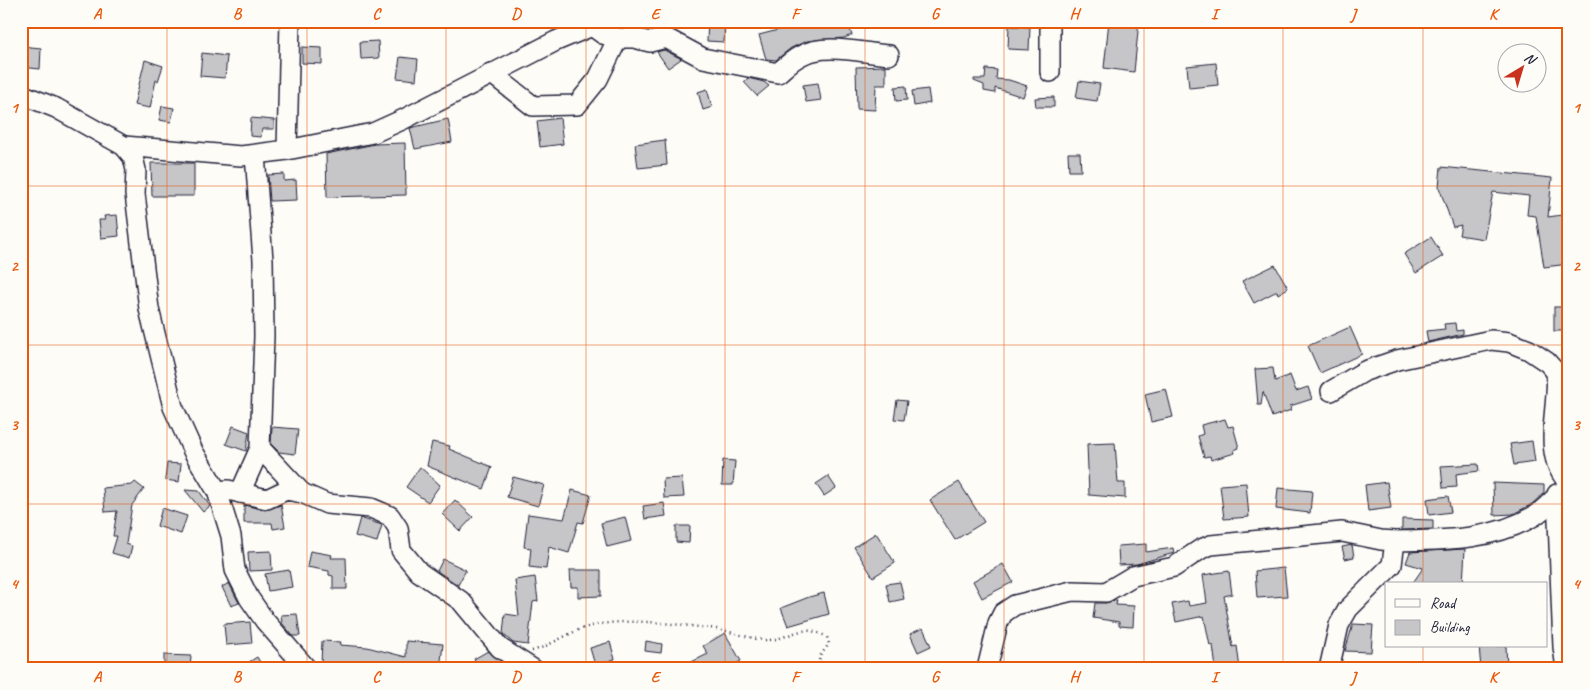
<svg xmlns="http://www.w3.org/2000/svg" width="1590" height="690" font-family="Caveat,sans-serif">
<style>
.building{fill:#c6c6c8;stroke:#22223b}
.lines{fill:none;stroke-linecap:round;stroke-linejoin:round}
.minor-casing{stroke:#22223b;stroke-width:22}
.path{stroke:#22223b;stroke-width:2.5;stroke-dasharray:1 4;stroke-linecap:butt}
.minor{stroke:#fdfcf7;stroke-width:19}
.grid{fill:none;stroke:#e8590c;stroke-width:1;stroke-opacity:0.55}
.neatline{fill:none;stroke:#e8590c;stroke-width:2}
.grid-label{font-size:16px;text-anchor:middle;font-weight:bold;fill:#e8590c}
</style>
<rect width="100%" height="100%" fill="#fdfcf7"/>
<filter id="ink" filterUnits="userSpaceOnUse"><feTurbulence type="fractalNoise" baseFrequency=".02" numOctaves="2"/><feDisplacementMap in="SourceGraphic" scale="10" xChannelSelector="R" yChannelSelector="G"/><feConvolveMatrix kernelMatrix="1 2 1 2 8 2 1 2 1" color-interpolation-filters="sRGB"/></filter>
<g filter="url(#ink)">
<!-- building -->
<g class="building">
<path d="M708 21H725L724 42 707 41Z"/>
<path d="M813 21H846L852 35 844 38 807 41 791 48 776 60 766 59 759 35Z"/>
<path d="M1109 21H1139L1134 72 1104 68Z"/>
<path d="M1009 26 1030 27 1029 50 1008 49Z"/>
<path d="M378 41 379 58 361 59 360 42Z"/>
<path d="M21 46 41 48 40 69 21 67Z"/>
<path d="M302 47 322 48V64L302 63Z"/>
<path d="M664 50 680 58 681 59 668 68 657 52Z"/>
<path d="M202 53 227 56 225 78 200 76Z"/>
<path d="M400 57 418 59 416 80 397 78Z"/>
<path d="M145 60 163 66 158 81 156 80 150 108 134 105Z"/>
<path d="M1216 63 1218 85 1189 88 1187 66Z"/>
<path d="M886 66V85H876L875 110 857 109 856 67Z"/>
<path d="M986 69 997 70 996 79 1009 80 1027 86 1023 97 995 88V93L984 91V85L974 81V79H985Z"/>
<path d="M748 78 764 82 769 86 757 96 744 82Z"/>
<path d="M1079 81 1100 84 1097 101 1076 98Z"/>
<path d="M818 83 821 100 806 102 803 85Z"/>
<path d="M906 86 907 100 896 101 895 87Z"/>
<path d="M707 89 712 107 703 110 698 92Z"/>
<path d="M928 89 930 103 914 106 912 91Z"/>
<path d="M1054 97V107H1036L1035 98Z"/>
<path d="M162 106 174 108 171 122 159 120Z"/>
<path d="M251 118 274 120V129H262L261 137 250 136Z"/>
<path d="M560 118 563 144 540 147 537 121Z"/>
<path d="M448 119 452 142 415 149 410 128Z"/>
<path d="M665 140 667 165 638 168 635 144Z"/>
<path d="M405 143 406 195 327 197 326 154 375 144Z"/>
<path d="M1068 153H1080L1081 171H1069Z"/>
<path d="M151 163H194V196H152Z"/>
<path d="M1441 167 1552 178 1548 217 1569 214V264L1544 267 1536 216 1527 215 1529 196 1493 192 1484 239 1459 235 1461 225 1453 227 1439 187Z"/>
<path d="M284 174V181L296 180 297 200 270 201 268 175Z"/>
<path d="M117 215 119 236 101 238 99 220H105L104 216Z"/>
<path d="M1431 237 1443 256 1416 273 1404 254Z"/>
<path d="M1275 265 1288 288 1278 294 1277 291 1254 303 1242 281Z"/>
<rect x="1554" y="307" width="15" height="24"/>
<path d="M1455 323 1456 331 1463 330V334L1428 342 1426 331 1445 329 1444 324Z"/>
<path d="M1350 327 1362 354 1320 373 1308 346Z"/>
<path d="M1273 368 1275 381 1290 375 1296 391 1308 387 1312 399 1290 406 1291 410 1272 417 1263 392 1261 405H1258L1255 369Z"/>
<path d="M1166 389 1173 417 1151 422 1145 394Z"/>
<path d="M897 400 907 401 904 420 894 419Z"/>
<path d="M1225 419 1228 427 1233 426 1239 448 1234 450 1235 453 1211 460 1210 456 1204 457 1198 436 1203 434 1201 425Z"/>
<path d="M233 426 249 432 246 451 226 444Z"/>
<path d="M272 427 298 429 295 454 279 452 271 444Z"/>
<path d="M1532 441 1535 462 1514 465 1510 444Z"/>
<path d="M432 442 450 446 449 449 492 467 484 489 427 466Z"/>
<path d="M1115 443 1118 483H1125V498L1089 495 1087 444Z"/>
<path d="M723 460 735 461 733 485H722Z"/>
<path d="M167 463 181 464 179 482 165 480Z"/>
<path d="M1478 464 1479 471 1456 474 1457 487 1443 488 1441 466Z"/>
<path d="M420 467 440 485 428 502 406 487Z"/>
<path d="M828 476 836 488 824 496 816 484Z"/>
<path d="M513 477 544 485 538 506 507 497Z"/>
<path d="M682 478 684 497 664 498 663 479Z"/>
<path d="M135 482 144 489 132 505 126 544 132 546 129 558 112 553 117 536H113L117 511 105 512 103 488 132 485Z"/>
<path d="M959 482 984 522 955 540 930 500Z"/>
<path d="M1387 482 1391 508 1368 511 1365 485Z"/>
<path d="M1246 483 1249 517 1224 519 1220 485Z"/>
<path d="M1493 483 1544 485V493L1532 504 1513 514 1494 515Z"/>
<path d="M1278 488 1312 491 1310 513 1276 509Z"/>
<path d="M185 490 199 491 210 506 203 512Z"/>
<path d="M572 490 591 495 583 523 578 522 569 553 549 547 546 569 529 567 531 548 524 547 528 514 564 519Z"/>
<path d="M1448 496 1451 512 1429 515 1427 499Z"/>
<path d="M455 500 473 517 460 531 442 514Z"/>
<path d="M664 503 666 516 645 519 643 506Z"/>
<path d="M244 505 265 510 281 505 285 527 273 529 272 523H244Z"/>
<path d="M162 508 187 516 181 534 157 526Z"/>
<path d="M625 517 631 541 607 547 601 523Z"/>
<path d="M360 518 382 525 377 542 355 536Z"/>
<path d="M1402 519 1433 520V529L1402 530Z"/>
<path d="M676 526H690L689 543 676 542Z"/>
<path d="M876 533 895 563 873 577 854 547Z"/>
<path d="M1146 544V552L1173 548 1174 553 1137 564 1119 565 1118 546Z"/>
<path d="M1352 545 1354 557 1345 559 1342 547Z"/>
<path d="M1465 549 1463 584H1412L1423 568 1406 563 1410 552Z"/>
<path d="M271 551 272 570 249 571 248 552Z"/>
<path d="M310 551 332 555 331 558H346L347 589H333V576L329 575V571L307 567Z"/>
<path d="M443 559 466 570 458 585 437 571Z"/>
<path d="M1003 564 1013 582 982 598 973 581Z"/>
<path d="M1284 568 1287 596 1257 598 1255 571Z"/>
<path d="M289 570 292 587 268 591 265 574Z"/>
<path d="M570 570H601V596L578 597V587H571Z"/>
<path d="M1229 571 1232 594 1224 596 1233 647 1237 646 1240 669H1216L1213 645 1210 646 1204 616 1176 622 1172 604 1188 601 1189 606 1207 603 1203 575Z"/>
<path d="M535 577 538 601 533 602 528 645 513 643 503 634 505 614 519 616 515 580Z"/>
<path d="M900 582 904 599 890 602 886 584Z"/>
<path d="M229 583 239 603 231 606 222 587Z"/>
<path d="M824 593 829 614 788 626 781 608 809 597Z"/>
<path d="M1115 600H1117L1116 605 1134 606 1133 627 1119 626V622L1093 618 1095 603H1106Z"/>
<path d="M297 614 300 636H293L282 623 281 615Z"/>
<path d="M250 622 252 643 226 645 224 624Z"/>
<path d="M1353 624 1373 625 1371 652 1345 651Z"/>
<path d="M923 628 931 646 918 652 910 634Z"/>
<path d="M725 633 741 661 726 669H677L708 654 703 646Z"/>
<path d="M322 641 341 642 340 645 367 647 406 657V641L443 644 440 669H354L337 666 338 663H321Z"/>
<path d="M646 641 662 644 661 653 645 651Z"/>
<path d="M610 642 615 659 595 665 590 648Z"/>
<path d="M1479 646H1506L1507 668 1481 669Z"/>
<path d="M488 651 505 664 507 669H479L474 659Z"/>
<path d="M164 655 191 656 190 669H164Z"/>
<path d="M257 657 264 669H238Z"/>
</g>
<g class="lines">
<defs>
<g id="minor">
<path d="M1050 21V72"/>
<path d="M592 26 603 34 618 38H634L650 42 666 38 703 58 778 73C785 67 792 60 800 56 824 42 862 53 889 55"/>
<path d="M491 73 533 106 577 105 598 79 618 38"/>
<path d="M21 94 56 108 124 146 241 156 287 150 373 133 404 119 556 41 604 21"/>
<path d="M124 146 133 157 136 170 135 194 149 309 173 407 193 451 217 491 231 536 235 570 249 598 265 621 307 669"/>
<path d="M287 150 290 21"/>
<path d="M1331 391 1365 371 1397 360 1491 340 1509 342 1529 350 1547 362 1556 372C1560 406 1540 454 1569 483"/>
<path d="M260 448 302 493"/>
<path d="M217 491 228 490 267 499 286 490 302 493 327 504 371 508 390 516 398 528 401 550 419 572 461 601 500 648 533 669"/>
<path d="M240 493 260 448 264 336 263 260 255 155"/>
<path d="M1557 494 1563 647 1566 669"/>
<path d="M987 669 998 623 1003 613 1015 605 1072 591 1106 592 1133 576 1174 567 1201 549 1211 545 1342 532 1381 540 1395 541C1442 540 1492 541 1534 516 1546 509 1556 495 1569 486"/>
<path d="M1329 669 1339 625 1348 609 1392 565 1395 541"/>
</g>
</defs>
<!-- minor casing -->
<use href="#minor" class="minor-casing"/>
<!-- path -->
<path class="path" d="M532 651C550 646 566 634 584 628 624 616 669 624 709 628 725 629 756 641 769 640 793 638 800 622 827 637L829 644 820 656 817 669"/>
<!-- minor -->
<use href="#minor" class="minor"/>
</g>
</g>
<!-- grid -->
<path class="grid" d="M167 21V669M307 21V669M446 21V669M586 21V669M725 21V669M865 21V669M1004 21V669M1144 21V669M1283 21V669M1423 21V584M21 186H1569M21 345H1569M21 504H1569M1423 646V669"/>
<!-- margin -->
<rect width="1590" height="690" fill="none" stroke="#fdfcf7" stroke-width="55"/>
<!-- legend -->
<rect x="1385" y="582" width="162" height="65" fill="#fdfcf7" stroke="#a5a5ac"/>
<rect x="1395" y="599" width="25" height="8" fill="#fdfcf7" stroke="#a5a5ac"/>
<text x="1430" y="608" font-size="15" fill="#22223b">Road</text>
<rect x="1395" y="620" width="25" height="15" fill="#c6c6c8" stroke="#a5a5ac"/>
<text x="1430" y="632" font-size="15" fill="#22223b">Building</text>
<!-- north arrow -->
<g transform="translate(1522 68) rotate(38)"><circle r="24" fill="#fdfcf7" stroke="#a5a5ac"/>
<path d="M0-4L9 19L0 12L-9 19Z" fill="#c8321e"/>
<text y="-8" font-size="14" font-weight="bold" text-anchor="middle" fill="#22223b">N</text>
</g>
<rect x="28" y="28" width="1534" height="634" class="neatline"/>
<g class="grid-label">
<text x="97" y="19">A</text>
<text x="237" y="19">B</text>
<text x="376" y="19">C</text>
<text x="516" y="19">D</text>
<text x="655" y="19">E</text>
<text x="795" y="19">F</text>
<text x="935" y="19">G</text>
<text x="1074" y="19">H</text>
<text x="1214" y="19">I</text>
<text x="1353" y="19">J</text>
<text x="1493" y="19">K</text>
<text x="14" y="113">1</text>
<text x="1576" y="113">1</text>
<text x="14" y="271">2</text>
<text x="1576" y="271">2</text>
<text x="14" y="430">3</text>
<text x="1576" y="430">3</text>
<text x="14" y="589">4</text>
<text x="1576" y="589">4</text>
<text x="97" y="682">A</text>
<text x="237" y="682">B</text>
<text x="376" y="682">C</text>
<text x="516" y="682">D</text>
<text x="655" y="682">E</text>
<text x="795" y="682">F</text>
<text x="935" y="682">G</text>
<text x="1074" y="682">H</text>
<text x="1214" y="682">I</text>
<text x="1353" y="682">J</text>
<text x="1493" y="682">K</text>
</g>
</svg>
